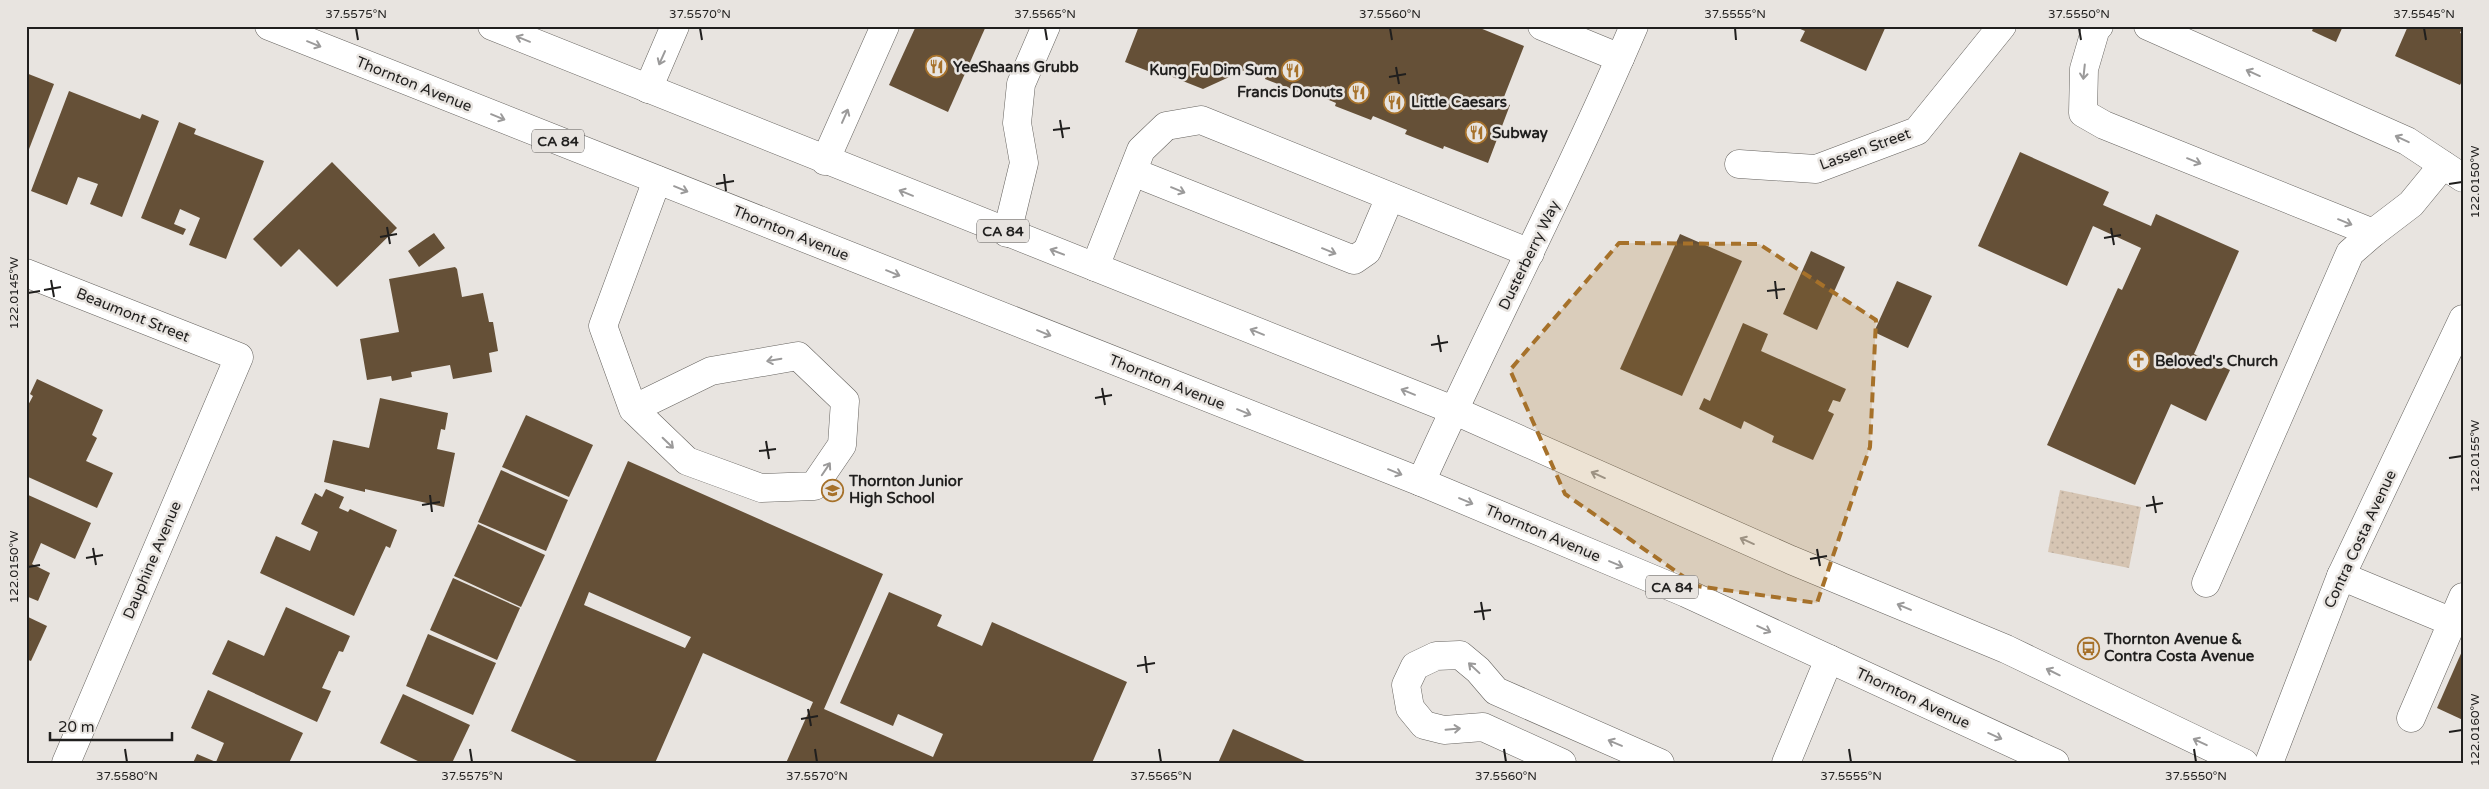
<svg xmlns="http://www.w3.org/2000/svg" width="2489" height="789" font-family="'Varela Round',sans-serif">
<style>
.park{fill:url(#park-dots)}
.building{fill:#655037;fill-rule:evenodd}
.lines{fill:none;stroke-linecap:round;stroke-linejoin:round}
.minor-casing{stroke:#66635f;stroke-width:29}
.major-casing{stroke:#66635f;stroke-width:29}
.minor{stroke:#fff;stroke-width:28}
.major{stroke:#fff;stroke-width:28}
.oneway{stroke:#9b9a9a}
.marked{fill:#a6712a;fill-opacity:0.2;stroke:#a6712a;stroke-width:4;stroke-dasharray:10 6;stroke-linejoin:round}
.ticks{fill:none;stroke:#201f1e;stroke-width:2}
.labels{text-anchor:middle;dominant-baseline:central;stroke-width:5;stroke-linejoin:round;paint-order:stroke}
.shield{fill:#e8e4e0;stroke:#5c5a58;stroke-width:1}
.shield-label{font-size:14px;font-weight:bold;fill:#201f1e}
.poi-label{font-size:15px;font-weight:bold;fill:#201f1e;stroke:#e8e4e0;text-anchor:start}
.street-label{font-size:15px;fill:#201f1e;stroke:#e8e4e0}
.neatline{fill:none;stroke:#201f1e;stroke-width:2}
.ticks-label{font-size:12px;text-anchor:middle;fill:#201f1e}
</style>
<defs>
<pattern id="park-dots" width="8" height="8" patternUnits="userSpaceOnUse" patternTransform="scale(1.25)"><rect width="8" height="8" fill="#d6c5b3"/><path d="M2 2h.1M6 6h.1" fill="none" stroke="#b7a99a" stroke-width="1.8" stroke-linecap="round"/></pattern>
</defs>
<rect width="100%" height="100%" fill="#e8e4e0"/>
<!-- park -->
<path class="park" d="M2060 490 2141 507 2129 568 2048 552Z"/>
<!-- building -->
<g class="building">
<path d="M916 26H986L948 112 889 85Z"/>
<path d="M1139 26H1475L1524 46 1502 102 1510 105 1488 163 1444 146 1443 149 1405 134 1407 130 1373 116 1371 120 1335 106 1336 103 1303 89 1302 93 1265 79 1266 76 1249 68 1203 89 1160 72 1158 75 1125 62Z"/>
<path d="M1793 26H1886L1866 71 1800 41 1805 31Z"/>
<path d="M2314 26H2343L2336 42 2312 31Z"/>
<path d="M2408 26H2463L2460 33 2463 34V79L2460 85 2395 56Z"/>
<path d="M26 73 54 84 26 157Z"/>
<path d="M69 91 140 119 142 114 159 121 122 217 90 204 98 184 78 177 67 205 31 191Z"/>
<path d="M179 122 196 129 194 134 264 161 226 259 189 245 200 218 180 209 174 224 186 229 183 235 141 218Z"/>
<path d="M2020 152 2109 192 2103 205 2151 226 2156 214 2239 251 2194 354 2230 370 2206 421 2171 404 2135 485 2047 445 2118 288 2122 290 2141 248 2093 226 2067 286 1978 246Z"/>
<path d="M332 162 397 228 337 287 299 249 281 267 253 239Z"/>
<path d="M434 233 445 248 419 267 408 251Z"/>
<path d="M1680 234 1742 261 1682 396 1620 369Z"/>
<path d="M1811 251 1845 267 1817 330 1783 314Z"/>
<path d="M455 267 457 269 462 297 483 293 489 322H493L498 351 489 353 492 372 453 379 450 365 411 372 412 377 392 381 391 376 367 380 360 339 399 332 389 279Z"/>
<path d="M1897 281 1932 296 1908 348 1874 332Z"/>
<path d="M1743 323 1768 334 1761 351 1846 389 1840 402 1833 400 1828 411 1834 414 1813 460 1772 442 1774 436 1744 421 1741 429 1699 409 1704 398 1710 401Z"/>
<path d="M37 379 103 410 92 435 97 438 86 461 113 473 97 508 26 476V409L33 396 30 394Z"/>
<path d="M380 398 448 413 445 430 441 429 437 449 455 453 444 507 365 489V492L324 482 333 440 369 448Z"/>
<path d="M526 415 593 445 569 497 502 467Z"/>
<path d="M628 461 883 574 824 709 933 757 943 734 898 714 893 726 840 703 889 592 942 615 937 626 982 646 992 622 1127 682 1092 763H786L813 702 703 653 655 763H581L511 731ZM589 592 691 637 685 648 584 605Z"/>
<path d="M501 470 568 500 546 551 478 522Z"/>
<path d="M326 489 344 497 339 508 348 512 350 509 397 530 390 548 386 546 354 616 260 573 276 536 310 551 318 532 301 524 315 493 322 497Z"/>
<path d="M26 494 91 523 75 559 41 543 32 564 50 573 38 601 26 596Z"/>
<path d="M478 524 545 555 521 607 454 576Z"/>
<path d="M453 578 520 608 497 660 430 630Z"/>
<path d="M286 607 350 636 343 652 339 651 322 688 331 691 317 722 212 674 228 640 264 656Z"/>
<path d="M26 616 47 626 31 661 26 659Z"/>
<path d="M428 634 496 663 473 715 406 686Z"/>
<path d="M2463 649V720L2437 708Z"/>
<path d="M208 690 303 733 289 763H193L197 754 216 762 224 743 191 728Z"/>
<path d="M403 694 470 725 452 763H422L380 743Z"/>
<path d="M1233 729 1309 763H1218Z"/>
</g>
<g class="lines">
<defs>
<g id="minor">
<path d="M1542 26 1620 58"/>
<path d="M2099 26 2096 28 2084 69 2083 113 2104 125 2373 233 2411 204 2443 165"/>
<path d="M2148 26 2407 141 2463 178"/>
<path d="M648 89 675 26"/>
<path d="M825 161 885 26"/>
<path d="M1739 164 1816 169 1917 131 2002 26"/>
<path d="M1133 172 1354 260 1367 251 1390 197"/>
<path d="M1007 233 1024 163 1017 123 1021 84 1046 26"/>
<path d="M1095 267 1141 150 1166 126 1201 120 1530 253"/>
<path d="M26 273 239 357 66 763"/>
<path d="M633 409 711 371 798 356 845 401 842 445 814 486 761 488 687 461 633 409 603 326 657 180"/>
<path d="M2341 576 2452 622"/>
<path d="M2206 583 2350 253 2373 233"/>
<path d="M2411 718 2463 597"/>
<path d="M1562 763 1483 727 1444 730 1424 725 1410 708 1406 685 1415 666 1436 656 1460 655 1478 670 1496 691 1660 763"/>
<path d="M1786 763 1829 659"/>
<path d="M2269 763 2341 576 2463 319"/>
</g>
<g id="major">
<path d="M269 26 1421 482 1686 593 2055 763"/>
<path d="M492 26 1453 410 1791 560 2006 649 2244 763"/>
<path d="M1421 482C1490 329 1568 180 1634 26"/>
</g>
</defs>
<!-- minor casing -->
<use href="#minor" class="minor-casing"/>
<!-- major casing -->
<use href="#major" class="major-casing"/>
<!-- minor -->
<use href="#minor" class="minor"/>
<!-- major -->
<use href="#major" class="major"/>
</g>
<!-- one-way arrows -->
<defs><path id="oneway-shaft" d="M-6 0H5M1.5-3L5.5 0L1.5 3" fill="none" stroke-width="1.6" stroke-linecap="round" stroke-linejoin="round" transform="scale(1.25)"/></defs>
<g class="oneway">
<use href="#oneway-shaft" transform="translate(523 39) rotate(-158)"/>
<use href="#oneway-shaft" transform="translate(314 44) rotate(22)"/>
<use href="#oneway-shaft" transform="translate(662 58) rotate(114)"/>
<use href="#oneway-shaft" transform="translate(2084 72) rotate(96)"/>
<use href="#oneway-shaft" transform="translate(2253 73) rotate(-156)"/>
<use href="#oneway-shaft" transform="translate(845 116) rotate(-66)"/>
<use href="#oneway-shaft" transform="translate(498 117) rotate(22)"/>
<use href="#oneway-shaft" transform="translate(2402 139) rotate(-155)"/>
<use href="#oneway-shaft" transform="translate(2194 161) rotate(22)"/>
<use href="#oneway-shaft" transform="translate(681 189) rotate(22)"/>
<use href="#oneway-shaft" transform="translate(1178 190) rotate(22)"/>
<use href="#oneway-shaft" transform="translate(906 193) rotate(-158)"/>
<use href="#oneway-shaft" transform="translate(2345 222) rotate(22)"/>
<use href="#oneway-shaft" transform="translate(1329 251) rotate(22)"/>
<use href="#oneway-shaft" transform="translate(1057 252) rotate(-159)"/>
<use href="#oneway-shaft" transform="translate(893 273) rotate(22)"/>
<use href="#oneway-shaft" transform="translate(1257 332) rotate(-158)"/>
<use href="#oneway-shaft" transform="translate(1044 333) rotate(22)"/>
<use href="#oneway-shaft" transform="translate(774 360) rotate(170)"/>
<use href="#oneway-shaft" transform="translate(1408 392) rotate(-158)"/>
<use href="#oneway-shaft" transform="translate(1244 412) rotate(22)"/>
<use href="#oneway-shaft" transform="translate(668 443) rotate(44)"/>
<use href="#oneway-shaft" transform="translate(826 469) rotate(-56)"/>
<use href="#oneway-shaft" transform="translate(1395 472) rotate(22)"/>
<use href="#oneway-shaft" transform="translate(1598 475) rotate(-156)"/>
<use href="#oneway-shaft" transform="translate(1466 501) rotate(23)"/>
<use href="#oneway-shaft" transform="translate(1747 541) rotate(-156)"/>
<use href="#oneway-shaft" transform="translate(1616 564) rotate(23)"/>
<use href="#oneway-shaft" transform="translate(1904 607) rotate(-157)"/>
<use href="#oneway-shaft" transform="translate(1764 629) rotate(25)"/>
<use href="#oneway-shaft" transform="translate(1474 668) rotate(-137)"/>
<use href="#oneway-shaft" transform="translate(2053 672) rotate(-154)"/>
<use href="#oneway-shaft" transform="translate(1453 729) rotate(-5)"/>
<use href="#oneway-shaft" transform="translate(1995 736) rotate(24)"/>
<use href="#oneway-shaft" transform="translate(2200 742) rotate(-155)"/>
<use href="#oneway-shaft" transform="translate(1615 743) rotate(-157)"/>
</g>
<!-- marked area -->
<path class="marked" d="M1619 243 1759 244 1876 320 1870 447 1817 603 1697 586 1565 494 1510 370Z"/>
<!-- ticks -->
<path class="ticks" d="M356 28 358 40M700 28 702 40M1045 28 1047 40M1390 28 1392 40M1735 28 1736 40M2079 28 2081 40M2424 28 2426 40M1396 67 1399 84M1389 77 1406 74M1060 120 1063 138M1053 130 1070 128M724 174 726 191M716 184 734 181M2449 184 2462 182M387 227 390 244M2111 228 2114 245M380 237 397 234M2104 238 2121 235M51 280 54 297M1775 281 1777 299M44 290 61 287M1767 291 1785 289M28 293 40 291M1438 335 1441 352M1431 345 1448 342M1102 388 1105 405M1095 398 1112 395M766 441 769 459M759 451 776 449M2449 458 2462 456M430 495 432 512M2153 496 2156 513M422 505 440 502M2146 506 2163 503M93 548 96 565M1817 549 1820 566M86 558 103 555M1810 559 1827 556M28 567 40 565M1481 602 1484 620M1474 612 1491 610M1145 656 1147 673M1137 666 1155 663M808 709 811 726M801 719 818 716M2449 732 2462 730M125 749 127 762M470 749 472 762M815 749 817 762M1159 749 1161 762M1504 749 1506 762M1849 749 1851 762M2194 749 2196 762"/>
<!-- icons -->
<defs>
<symbol id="restaurant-ring" viewBox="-11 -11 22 22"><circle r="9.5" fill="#e8e4e0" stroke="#a6712a" stroke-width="1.5"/><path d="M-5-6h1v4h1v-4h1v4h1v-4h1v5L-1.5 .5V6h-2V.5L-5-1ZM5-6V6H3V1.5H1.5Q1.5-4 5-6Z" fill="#a6712a"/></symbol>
<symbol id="church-ring" viewBox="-11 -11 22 22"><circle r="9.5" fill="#e8e4e0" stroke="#a6712a" stroke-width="1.5"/><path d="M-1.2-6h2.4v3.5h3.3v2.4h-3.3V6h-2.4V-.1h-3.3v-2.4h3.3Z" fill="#a6712a"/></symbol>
<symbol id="school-ring" viewBox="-11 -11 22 22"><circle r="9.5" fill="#e8e4e0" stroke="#a6712a" stroke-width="1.5"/><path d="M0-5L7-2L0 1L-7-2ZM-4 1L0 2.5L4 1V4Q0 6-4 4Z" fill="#a6712a"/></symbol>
<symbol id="bus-ring" viewBox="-11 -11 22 22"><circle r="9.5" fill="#e8e4e0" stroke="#a6712a" stroke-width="1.5"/><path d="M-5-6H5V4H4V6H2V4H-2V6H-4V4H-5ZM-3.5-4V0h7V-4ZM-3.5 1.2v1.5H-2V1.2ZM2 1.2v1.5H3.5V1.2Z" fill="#a6712a"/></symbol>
</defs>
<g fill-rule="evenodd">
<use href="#restaurant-ring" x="924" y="54" width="25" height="25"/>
<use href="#restaurant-ring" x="1280" y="58" width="25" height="25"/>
<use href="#restaurant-ring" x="1346" y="80" width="25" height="25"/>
<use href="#restaurant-ring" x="1382" y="90" width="25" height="25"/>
<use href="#restaurant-ring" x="1464" y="120" width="25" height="25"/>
<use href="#church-ring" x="2126" y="348" width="25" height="25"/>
<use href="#school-ring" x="820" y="478" width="25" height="25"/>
<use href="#bus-ring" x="2076" y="636" width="25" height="25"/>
</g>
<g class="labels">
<!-- shield labels -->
<g class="shield">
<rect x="532" y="129.5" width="52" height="23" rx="4"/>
<rect x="977" y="219.5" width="52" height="23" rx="4"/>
<rect x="1646" y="575.5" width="52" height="23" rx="4"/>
</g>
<g class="shield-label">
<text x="558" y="141">CA 84</text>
<text x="1003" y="231">CA 84</text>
<text x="1672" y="587">CA 84</text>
</g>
<!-- poi labels -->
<g class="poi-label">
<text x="953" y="67">YeeShaans Grubb</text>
<text x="1277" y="70" text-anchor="end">Kung Fu Dim Sum</text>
<text x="1343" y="92" text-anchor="end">Francis Donuts</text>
<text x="1411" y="102">Little Caesars</text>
<text x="1492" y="133">Subway</text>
<text x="2155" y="361">Beloved's Church</text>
<text x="849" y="481">Thornton Junior<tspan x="849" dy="17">High School</tspan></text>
<text x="2104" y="639">Thornton Avenue &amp;<tspan x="2104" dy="17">Contra Costa Avenue</tspan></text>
</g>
<!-- street labels -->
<g class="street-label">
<text transform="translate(414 84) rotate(22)">Thornton Avenue</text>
<text transform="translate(1865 149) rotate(-20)">Lassen Street</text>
<text transform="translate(791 233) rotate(22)">Thornton Avenue</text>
<text transform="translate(1529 255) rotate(-64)">Dusterberry Way</text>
<text transform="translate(133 315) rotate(22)">Beaumont Street</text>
<text transform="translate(1167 382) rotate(22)">Thornton Avenue</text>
<text transform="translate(1543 533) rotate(23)">Thornton Avenue</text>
<text transform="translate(2360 539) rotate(-65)">Contra Costa Avenue</text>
<text transform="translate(152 560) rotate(-67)">Dauphine Avenue</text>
<text transform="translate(1913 698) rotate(25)">Thornton Avenue</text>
</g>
</g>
<!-- border -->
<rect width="2489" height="789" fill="none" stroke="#e8e4e0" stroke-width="55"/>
<!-- scale -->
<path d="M50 732v8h122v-8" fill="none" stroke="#201f1e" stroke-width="2.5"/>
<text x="58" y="732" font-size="15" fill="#201f1e" stroke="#e8e4e0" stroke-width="4" paint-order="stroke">20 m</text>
<rect x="28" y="28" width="2434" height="734" class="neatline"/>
<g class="ticks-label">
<text x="356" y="18">37.5575°N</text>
<text x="700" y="18">37.5570°N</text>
<text x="1045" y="18">37.5565°N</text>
<text x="1390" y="18">37.5560°N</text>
<text x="1735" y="18">37.5555°N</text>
<text x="2079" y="18">37.5550°N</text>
<text x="2424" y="18">37.5545°N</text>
<text transform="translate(2475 182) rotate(-90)" y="4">122.0150°W</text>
<text transform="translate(14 293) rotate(-90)" y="4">122.0145°W</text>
<text transform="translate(2475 456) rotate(-90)" y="4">122.0155°W</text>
<text transform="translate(14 567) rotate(-90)" y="4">122.0150°W</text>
<text transform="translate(2475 730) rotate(-90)" y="4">122.0160°W</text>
<text x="127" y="780">37.5580°N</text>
<text x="472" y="780">37.5575°N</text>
<text x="817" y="780">37.5570°N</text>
<text x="1161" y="780">37.5565°N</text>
<text x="1506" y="780">37.5560°N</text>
<text x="1851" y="780">37.5555°N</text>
<text x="2196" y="780">37.5550°N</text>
</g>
</svg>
